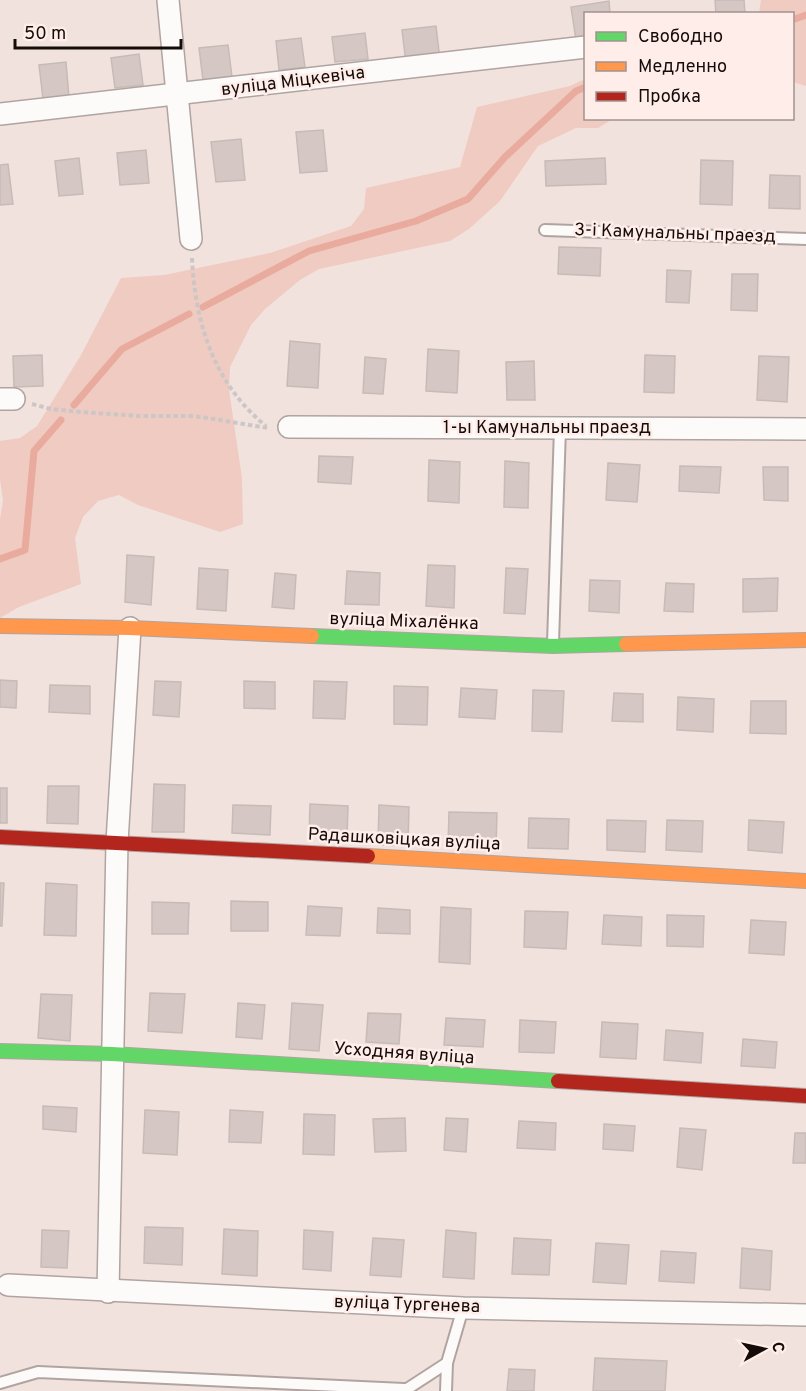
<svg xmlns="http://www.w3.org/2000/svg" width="806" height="1391" font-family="Overpass,sans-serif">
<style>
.green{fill:#f0cbc2}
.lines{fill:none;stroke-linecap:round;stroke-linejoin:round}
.stream{stroke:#e8ab9e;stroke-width:7}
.building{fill:#d4c7c4;stroke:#c7bbb8;stroke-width:1.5}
.lane-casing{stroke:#b0a4a1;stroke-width:14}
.street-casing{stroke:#b0a4a1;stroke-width:24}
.fast-casing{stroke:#b0a4a1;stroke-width:16}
.slow-casing{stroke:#b0a4a1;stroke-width:16}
.jam-casing{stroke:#b0a4a1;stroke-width:16}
.path{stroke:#ccc7c6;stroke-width:4;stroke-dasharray:4.5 3;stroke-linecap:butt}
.lane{stroke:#fdfbfa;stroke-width:10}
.street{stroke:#fdfbfa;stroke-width:21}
.fast{stroke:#63d668;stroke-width:14}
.slow{stroke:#ff974d;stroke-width:14}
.jam{stroke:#b3261e;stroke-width:14}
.labels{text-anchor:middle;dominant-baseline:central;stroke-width:5;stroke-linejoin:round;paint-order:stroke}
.street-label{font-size:18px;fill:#150c0a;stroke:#ffede9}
</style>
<rect width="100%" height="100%" fill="#f2e2de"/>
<!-- green -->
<g class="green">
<path d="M761 0H806V86L793 82 792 14 759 13Z"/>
<path d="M585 79 586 118 613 119 598 128H576L538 146 500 201 469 229 450 241 319 269 300 280 265 309 251 325 230 367 229 390 242 478 243 524 220 532 138 505 119 495 98 501 83 517 75 538 81 584 19 607 0 618V519L3 501 0 479V441L20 438 37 426 81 355 121 278 164 275 270 253 351 226 364 209 366 188 460 167 477 107 570 86Z"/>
</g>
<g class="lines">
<!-- stream -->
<g class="stream">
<path d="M792 20 806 15"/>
<path d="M203 307 309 251 416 221 468 199 505 157 576 91 586 87"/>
<path d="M74 405 122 349 189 314"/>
<path d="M0 559 25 550 34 451 61 420"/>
</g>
</g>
<!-- building -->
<g class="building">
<path d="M715 0H744L745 14H716Z"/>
<path d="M609 1 610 14H586V38L576 40 571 7Z"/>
<path d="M436 26 440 60 406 63 402 30Z"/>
<path d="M365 33 368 59 335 62 332 37Z"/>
<path d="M301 38 305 67 279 70 276 41Z"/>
<path d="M228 45 232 77 203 80 199 48Z"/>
<path d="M139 54 143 85 115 88 111 58Z"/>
<path d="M66 62 69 97 43 99 39 65Z"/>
<path d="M323 130 327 171 300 173 296 132Z"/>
<path d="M241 139 245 180 216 182 211 142Z"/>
<path d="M146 150 149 183 120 185 117 153Z"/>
<path d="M79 158 83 194 59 196 55 161Z"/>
<path d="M605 158 606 184 546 186 545 161Z"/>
<path d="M701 160 733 161 732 205 700 204Z"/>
<path d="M8 164 13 204 0 205V165Z"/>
<path d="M770 175 800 176V209L769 208Z"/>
<path d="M559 247 601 248 600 276 558 274Z"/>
<path d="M667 270 691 271 689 303 666 302Z"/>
<path d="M732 274H758L757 311 731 310Z"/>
<path d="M290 341 320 344 318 388 287 386Z"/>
<path d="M428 349 459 351 457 393 426 391Z"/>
<path d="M42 355 43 386 14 387 13 356Z"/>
<path d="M645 355 675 356 674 393 644 392Z"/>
<path d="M759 356 789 357 787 402 757 400Z"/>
<path d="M365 357 386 359 383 394 363 393Z"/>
<path d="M534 361 535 400H507L506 362Z"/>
<path d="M319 456 353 457 351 484 318 482Z"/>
<path d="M429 460 460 462 459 503 428 501Z"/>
<path d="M505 461 529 463 528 508 504 507Z"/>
<path d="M608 463 640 465 637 502 606 500Z"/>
<path d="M680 466 721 467 719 493 679 491Z"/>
<path d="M763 467H788V501L764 500Z"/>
<path d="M127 555 154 557 151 605 125 602Z"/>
<path d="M428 565 455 566 454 608 426 606Z"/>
<path d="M199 568 228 570 226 611 197 609Z"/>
<path d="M506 568 528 569 525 614 504 613Z"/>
<path d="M347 571 380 573 379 605 345 604Z"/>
<path d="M275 573 296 575 294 609 272 607Z"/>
<path d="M778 578 777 611 743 612V579Z"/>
<path d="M590 580 620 581 619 613 589 611Z"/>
<path d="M666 583 694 584 693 612 664 611Z"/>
<path d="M0 680 17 681 16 708 0 707Z"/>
<path d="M155 681 181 682 179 717 153 715Z"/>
<path d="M244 681 275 682V709L244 708Z"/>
<path d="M314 681 347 682 345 719 313 718Z"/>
<path d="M50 685 90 686V714L49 712Z"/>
<path d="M394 686 428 687 427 725 394 724Z"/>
<path d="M461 688 497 690 495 719 459 717Z"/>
<path d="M533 690 564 691 562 732 532 731Z"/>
<path d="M614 693 643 694V722L612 721Z"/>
<path d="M678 697 714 699 713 732 677 730Z"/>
<path d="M751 701H786V734L750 733Z"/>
<path d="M154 784 185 785 184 832H152Z"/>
<path d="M48 786H79L78 824 47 823Z"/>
<rect x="0" y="788" width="7" height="35"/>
<path d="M310 804 348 806 347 837 309 835Z"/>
<path d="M233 805 271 806 270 835 232 833Z"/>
<path d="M379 805 409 807 408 846 378 845Z"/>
<path d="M449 812 497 813 496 847 448 845Z"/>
<path d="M529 818 569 819 568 849 528 848Z"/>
<path d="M607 820 646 821 645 852 607 850Z"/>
<path d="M667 820 703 821 702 852 666 850Z"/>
<path d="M749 820 784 822 782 853 748 850Z"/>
<path d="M0 883H4L2 926H0Z"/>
<path d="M46 883 77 885 76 936 44 935Z"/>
<path d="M231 901 268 902V931H231Z"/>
<path d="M152 902 189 903 188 934H152Z"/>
<path d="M308 906 342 908 340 936 306 935Z"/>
<path d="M441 907 471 909 470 964 439 962Z"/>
<path d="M378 908 410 910V934L377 933Z"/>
<path d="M525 911 568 912 566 949 524 947Z"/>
<path d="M604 915 642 917 641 946 602 944Z"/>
<path d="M667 915 704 916 703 947 667 946Z"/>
<path d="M751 920 786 922 784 955 749 953Z"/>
<path d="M150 993 185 994 182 1033 148 1031Z"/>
<path d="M41 994 72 995 70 1041 38 1038Z"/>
<path d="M238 1003 265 1005 262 1039 236 1037Z"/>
<path d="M292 1003 323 1005 319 1051 289 1049Z"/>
<path d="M368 1013 401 1014 399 1044 366 1042Z"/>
<path d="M446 1018 485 1020 483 1047 444 1045Z"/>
<path d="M520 1020 556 1022 554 1053 519 1052Z"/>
<path d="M602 1022 638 1024 636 1059 600 1057Z"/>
<path d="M666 1030 703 1033 701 1063 664 1060Z"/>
<path d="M743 1039 777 1042 775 1068 741 1066Z"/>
<path d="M43 1106 77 1108 76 1132 43 1129Z"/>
<path d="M145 1110 179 1112 177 1155 143 1153Z"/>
<path d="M230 1110 263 1112 261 1143 229 1142Z"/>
<path d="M304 1114 335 1115 334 1155 303 1154Z"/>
<path d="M405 1118 406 1151 375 1152 373 1119Z"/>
<path d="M446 1118 468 1119 466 1152 444 1150Z"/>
<path d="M519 1121 556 1123 555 1150 517 1148Z"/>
<path d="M604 1124 635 1126 633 1151 603 1149Z"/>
<path d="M680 1128 706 1130 702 1170 677 1167Z"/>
<path d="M795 1133H806V1163H793Z"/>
<path d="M145 1227 183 1228 182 1265 144 1263Z"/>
<path d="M224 1229 258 1231 257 1276 222 1274Z"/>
<path d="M42 1230 69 1231 67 1268 41 1267Z"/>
<path d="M304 1230 333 1232 331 1271 303 1269Z"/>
<path d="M446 1230 476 1233 474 1279 443 1277Z"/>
<path d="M373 1238 404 1240 401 1277 370 1275Z"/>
<path d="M514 1238 551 1240 549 1275 512 1274Z"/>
<path d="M596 1243 629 1245 626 1284 593 1282Z"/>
<path d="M742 1248 772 1251 770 1290 740 1288Z"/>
<path d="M661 1251 696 1253 694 1283 659 1281Z"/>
<path d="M595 1358 667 1361 665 1391H593Z"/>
<path d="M509 1369 535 1370 534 1391H507Z"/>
</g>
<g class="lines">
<defs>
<g id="lane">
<path d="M545 230 806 239"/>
<path d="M553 643 560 428"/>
<path d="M0 1383 38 1372 404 1389"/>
<path d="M404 1391 447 1363 463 1308"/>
<path d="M446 1391 447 1363"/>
</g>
<g id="street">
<path d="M168 0 191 239"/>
<path d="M0 114 586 47"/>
<path d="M0 399H14"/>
<path d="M289 427 806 429"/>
<path d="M8 1285 463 1308 806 1315"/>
<path d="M108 1292 117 842 130 628"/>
</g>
<g id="fast">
<path d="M312 636 553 646 626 644"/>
<path d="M0 1051 112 1054 558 1081"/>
</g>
<g id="slow">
<path d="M0 626 130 628 312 636"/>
<path d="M626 644 806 640"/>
<path d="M368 856 806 881"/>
</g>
<g id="jam">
<path d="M0 837 368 856"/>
<path d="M558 1081 806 1096"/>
</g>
</defs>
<!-- lane casing -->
<use href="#lane" class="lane-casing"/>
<!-- street casing -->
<use href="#street" class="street-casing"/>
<!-- fast casing -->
<use href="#fast" class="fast-casing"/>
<!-- slow casing -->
<use href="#slow" class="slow-casing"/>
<!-- jam casing -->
<use href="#jam" class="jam-casing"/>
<!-- path -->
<g class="path">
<path d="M192 258C195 323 214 384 266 426"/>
<path d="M32 404 51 409 81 412 140 416H195L268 428"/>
</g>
<!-- lane -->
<use href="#lane" class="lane"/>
<!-- street -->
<use href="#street" class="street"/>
<!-- fast -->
<use href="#fast" class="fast"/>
<!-- slow -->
<use href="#slow" class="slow"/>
<!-- jam -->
<use href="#jam" class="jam"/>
</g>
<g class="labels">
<!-- street labels -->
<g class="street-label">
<text transform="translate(293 82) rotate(-7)">вуліца Міцкевіча</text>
<text transform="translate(675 234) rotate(2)">3-і Камунальны праезд</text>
<text x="547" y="428">1-ы Камунальны праезд</text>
<text transform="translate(404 622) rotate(2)">вуліца Міхалёнка</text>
<text transform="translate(404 840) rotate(3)">Радашковіцкая вуліца</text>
<text transform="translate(404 1054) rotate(4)">Усходняя вуліца</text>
<text transform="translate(407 1305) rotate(2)">вуліца Тургенева</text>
</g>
</g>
<!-- legend -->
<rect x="584" y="12" width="210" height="108" fill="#ffede9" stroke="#a19390" stroke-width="1.5"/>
<rect x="596" y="32" width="30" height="9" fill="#63d668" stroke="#a19390" stroke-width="1.5"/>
<text x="638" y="42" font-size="18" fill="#150c0a">Свободно</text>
<rect x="596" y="62" width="30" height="9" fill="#ff974d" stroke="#a19390" stroke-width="1.5"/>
<text x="638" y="72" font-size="18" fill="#150c0a">Медленно</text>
<rect x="596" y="92" width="30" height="9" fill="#b3261e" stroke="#a19390" stroke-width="1.5"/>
<text x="638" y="102" font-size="18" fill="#150c0a">Пробка</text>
<!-- north arrow -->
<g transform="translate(764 1349) rotate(82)" stroke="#ffede9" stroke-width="4.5" paint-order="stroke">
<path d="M0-4.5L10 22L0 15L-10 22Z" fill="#150c0a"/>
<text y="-9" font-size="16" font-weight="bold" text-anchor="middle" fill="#150c0a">С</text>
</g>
<!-- scale -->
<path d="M15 39v9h166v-9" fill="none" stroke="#150c0a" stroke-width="3"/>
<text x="24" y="39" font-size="18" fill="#150c0a" stroke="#ffede9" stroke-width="4.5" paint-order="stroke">50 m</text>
</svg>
